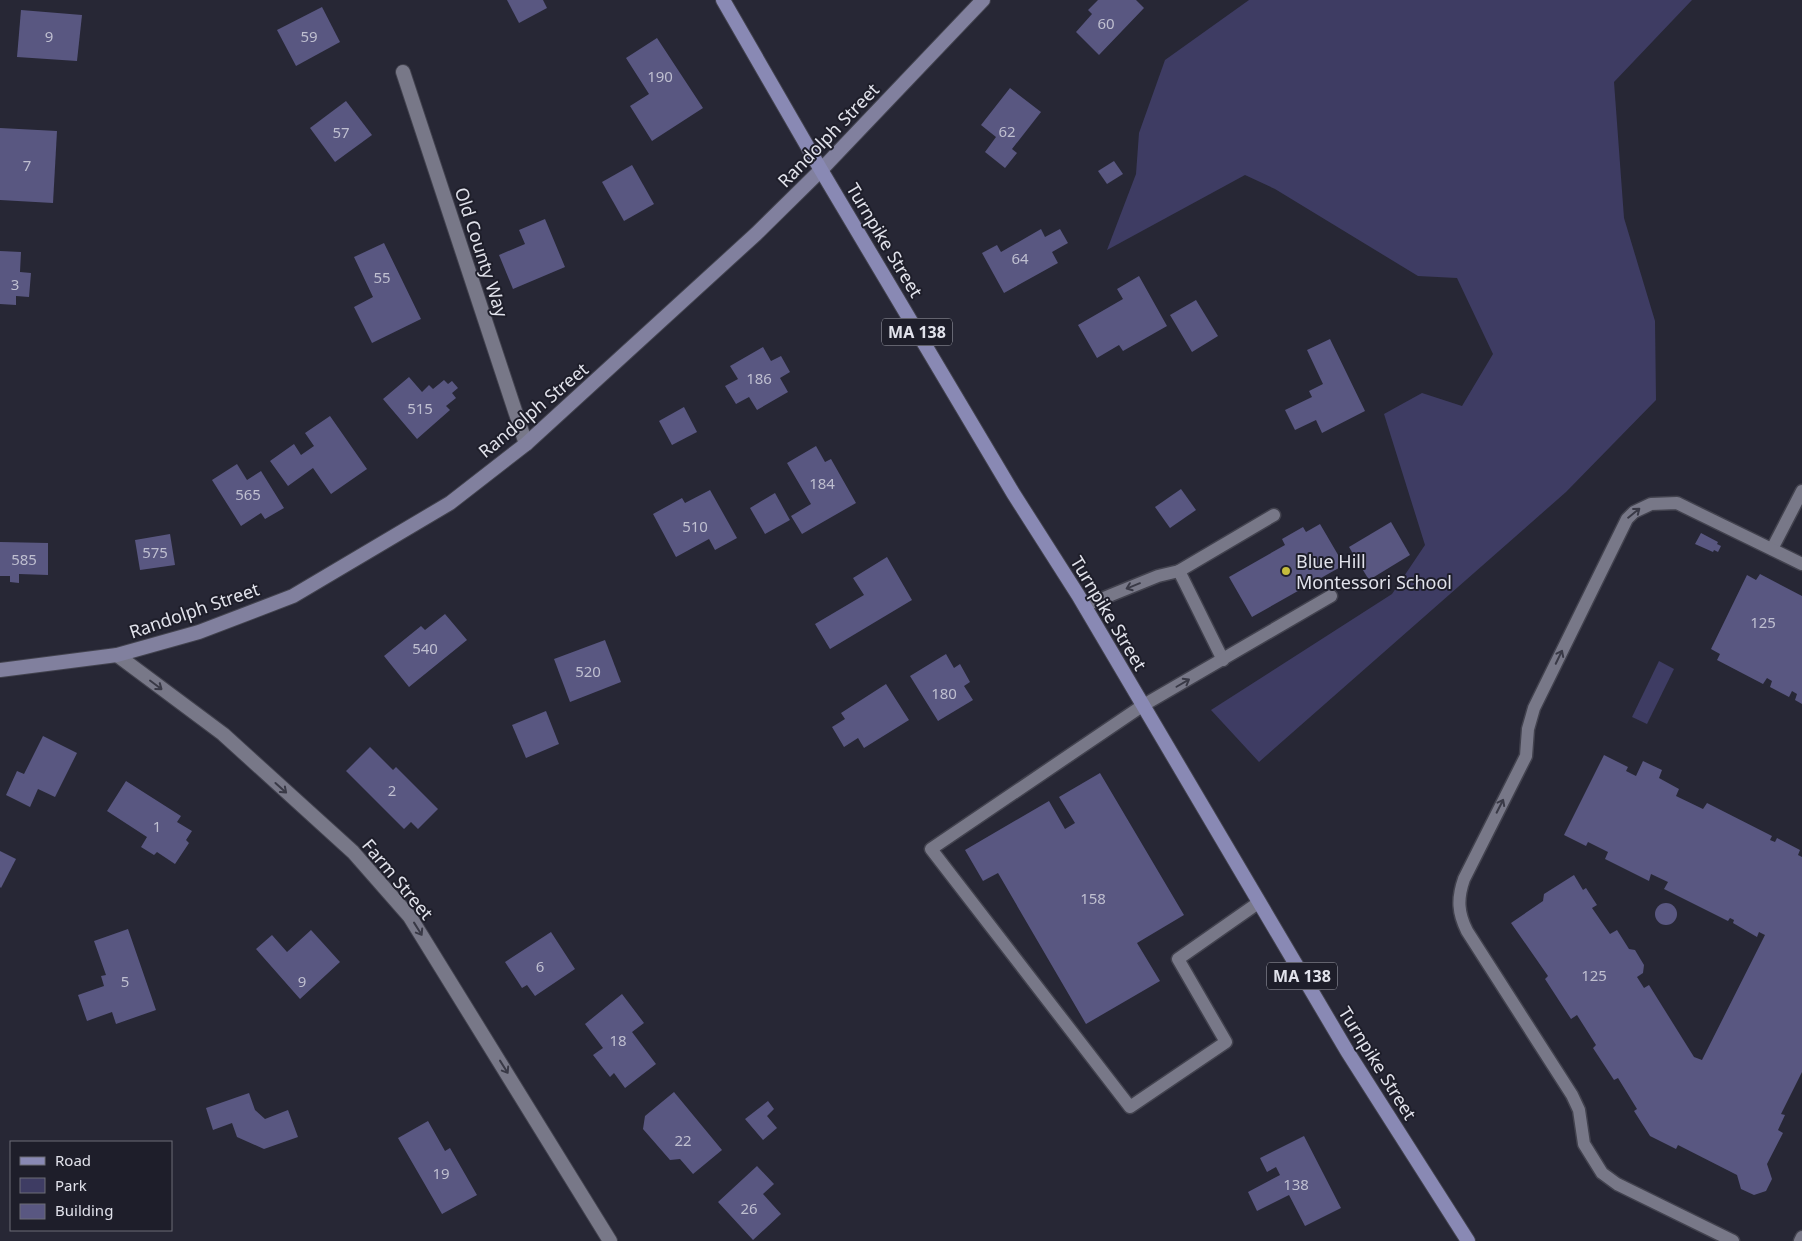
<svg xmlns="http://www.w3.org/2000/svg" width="1802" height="1241" font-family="'Noto Sans',sans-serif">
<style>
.green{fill:#3e3c63}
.building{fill:#595781}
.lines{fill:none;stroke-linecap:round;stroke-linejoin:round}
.service-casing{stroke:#42424e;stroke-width:15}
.minor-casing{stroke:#42424e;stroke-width:16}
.secondary-casing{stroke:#42424e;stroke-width:16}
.primary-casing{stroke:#42424e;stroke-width:16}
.service{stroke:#787888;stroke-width:12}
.minor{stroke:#787888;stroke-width:14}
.secondary{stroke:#81809e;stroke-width:14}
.primary{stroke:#8989b4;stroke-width:14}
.oneway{stroke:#393946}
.poi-dot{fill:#c5bc3d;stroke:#1e1e2a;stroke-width:2}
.labels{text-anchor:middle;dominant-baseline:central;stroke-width:4;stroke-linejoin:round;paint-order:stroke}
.number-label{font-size:15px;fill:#bfbfd0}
.shield{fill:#1e1e2a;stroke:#a6a7b1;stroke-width:1}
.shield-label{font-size:16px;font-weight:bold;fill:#e1e2eb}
.street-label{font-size:18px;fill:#e1e2eb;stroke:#1e1e2a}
.poi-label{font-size:18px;fill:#e1e2eb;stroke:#1e1e2a;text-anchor:start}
</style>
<rect width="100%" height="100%" fill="#272735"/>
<!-- green -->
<g class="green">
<path d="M1249 0H1692L1614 82 1624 218 1655 321 1656 400 1566 492 1259 762 1211 710 1392 594 1425 545 1384 414 1422 393 1462 406 1493 354 1457 278 1418 276 1275 189 1245 175 1107 250 1136 174 1139 133 1165 60Z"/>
<path d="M1659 661 1674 669 1647 724 1632 717Z"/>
</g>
<!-- building -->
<g class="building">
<path d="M507 0H543L547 8 519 23Z"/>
<path d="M1098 0H1136L1144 8 1099 55 1076 32 1092 14 1088 10Z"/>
<path d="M322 7 340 42 296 66 277 30Z"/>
<path d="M21 10 82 15 77 61 17 57Z"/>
<path d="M657 38 703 108 652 141 630 106 649 94 626 58Z"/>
<path d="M1010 88 1041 112 1012 149 1017 153 1005 168 985 152 996 137 981 125Z"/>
<path d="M346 101 372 135 335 162 310 128Z"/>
<path d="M0 128 57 131 53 203 0 200Z"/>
<path d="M1114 161 1123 174 1107 184 1098 171Z"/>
<path d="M632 165 654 204 624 221 602 182Z"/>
<path d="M545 219 565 267 513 289 499 255 525 244 519 230Z"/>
<path d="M1041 229 1045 237 1060 229 1068 243 1052 252 1058 263 1004 293 982 253 997 245 1001 252Z"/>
<path d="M384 243 421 319 372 343 354 307 373 297 354 257Z"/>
<path d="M0 251 21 252 20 272 31 273 29 297 16 296V305L0 304Z"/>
<path d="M1139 276 1167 326 1123 351 1119 345 1097 358 1078 325 1123 299 1117 289Z"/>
<path d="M1196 300 1218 336 1192 352 1170 315Z"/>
<path d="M1330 339 1365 411 1322 433 1316 420 1295 430 1285 410 1312 397 1309 391 1323 384 1307 350Z"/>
<path d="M763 347 771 361 781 356 790 372 780 378 788 392 757 410 749 397 736 404 725 386 738 379 730 366Z"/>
<path d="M409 377 422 392 429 385 433 389 444 380 448 384 452 381 458 388 452 393 456 398 446 406 450 410 417 439 383 399Z"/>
<path d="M684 407 697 432 672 445 659 421Z"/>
<path d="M330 416 367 469 331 494 313 468 288 486 270 461 294 444 301 455 314 446 305 433Z"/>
<path d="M816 446 825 462 831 459 856 503 802 534 791 516 811 504 787 463Z"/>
<path d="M237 464 247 480 261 471 284 508 265 519 261 513 241 526 212 480Z"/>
<path d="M1181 489 1196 510 1170 528 1155 507Z"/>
<path d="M710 490 737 538 715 550 709 539 676 557 653 514 682 498 685 503Z"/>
<path d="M775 493 790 520 765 534 750 508Z"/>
<path d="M1391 522 1410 555 1369 580 1349 547Z"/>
<path d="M1320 524 1344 565 1252 617 1229 577 1285 545 1282 539 1303 527 1306 532Z"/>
<path d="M1701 533 1718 542 1717 544 1721 546 1718 552 1714 550 1713 552 1695 544Z"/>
<path d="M170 534 175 565 140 570 135 540Z"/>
<path d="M0 542 48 543V575L19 574V583L10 582V576H0Z"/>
<path d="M887 557 912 600 830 649 815 624 864 595 853 578Z"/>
<path d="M1760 574 1802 596V704L1795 700 1797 694 1792 691 1789 697 1770 687 1772 681 1767 678 1763 684 1717 660 1720 654 1711 649 1747 575 1756 580Z"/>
<path d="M445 614 467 640 409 687 384 656 421 626 425 630Z"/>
<path d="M605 640 621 682 570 702 554 659Z"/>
<path d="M946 654 954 668 960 664 970 682 964 686 973 700 938 721 910 676Z"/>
<path d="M886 684 909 720 864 748 858 738 844 747 832 727 845 719 841 713Z"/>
<path d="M546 711 559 744 526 758 512 725Z"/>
<path d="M43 736 77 753 55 797 38 789 30 807 6 795 17 771 24 774Z"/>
<path d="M370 747 393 770 396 767 438 809 418 829 411 822 404 829 346 771Z"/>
<path d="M1604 755 1628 767 1626 771 1636 776 1643 761 1662 770 1659 778 1679 789 1676 796 1703 809 1707 803 1772 836 1770 840 1775 842 1777 838 1800 850 1798 855 1802 857V1072L1781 1114 1785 1115 1778 1130 1783 1133 1767 1164 1772 1179 1766 1191 1754 1195 1741 1189 1737 1175 1678 1145 1676 1149 1650 1136 1634 1111 1637 1109 1618 1078 1614 1080 1593 1048 1596 1045 1577 1015 1571 1019 1545 979 1548 976 1511 923 1543 901 1544 894 1574 875 1583 890 1586 888 1597 905 1592 908 1610 934 1617 930 1629 949 1635 950 1644 965 1643 973 1637 977 1644 988 1649 985 1694 1057 1702 1060 1765 935 1759 932 1757 937 1733 923 1734 920 1730 918 1728 921 1664 889 1668 882 1651 874 1649 881 1605 859 1608 852 1588 842 1586 846 1564 835Z"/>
<path d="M1100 773 1184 915 1137 943 1160 981 1086 1024 998 873 983 881 965 850 1049 801 1065 829 1075 823 1059 797Z"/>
<path d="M126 781 181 816 177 822 192 831 186 840 189 843 175 864 157 852 154 855 141 847 147 837 107 811Z"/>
<path d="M0 851 16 859 1 888 0 887Z"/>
<circle cx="1666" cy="914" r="11"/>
<path d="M128 929 156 1010 116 1024 112 1012 87 1021 78 995 104 986 101 976 106 975 94 941Z"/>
<path d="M311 930 340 962 300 999 256 949 272 935 287 952Z"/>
<path d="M551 932 575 969 535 996 527 985 522 988 505 962Z"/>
<path d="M622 994 644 1023 632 1032 656 1064 625 1088 614 1073 610 1077 593 1055 603 1048 585 1024Z"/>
<path d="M674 1092 722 1150 693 1174 680 1159 670 1160 643 1129 645 1116Z"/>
<path d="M249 1093 255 1110 265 1119 288 1110 298 1137 264 1149 237 1137 232 1123 213 1130 206 1108Z"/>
<path d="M768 1101 774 1109 767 1116 777 1128 763 1140 745 1119Z"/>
<path d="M428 1121 445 1151 450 1148 477 1195 442 1214 398 1138Z"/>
<path d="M1304 1136 1341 1208 1305 1226 1289 1195 1257 1211 1248 1192 1280 1175 1276 1167 1267 1172 1260 1158Z"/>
<path d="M757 1166 774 1184 763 1194 781 1214 753 1240 718 1202Z"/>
</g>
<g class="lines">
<defs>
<g id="service">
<path d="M1772 549 1802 491"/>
<path d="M1179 571 1223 660"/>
<path d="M1084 606 1158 576 1179 571 1274 515"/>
<path d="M1258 903 1178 959 1226 1042 1130 1107 931 849 1142 706 1331 596"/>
<path d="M1733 1241 1617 1184 1602 1173 1584 1144 1579 1110 1572 1095 1467 931C1458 913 1457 899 1464 879L1526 756 1528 729 1534 708 1627 519 1634 512 1651 504 1677 503 1802 564"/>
<path d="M1800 1241 1802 1237"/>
</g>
<g id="minor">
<path d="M403 72 526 444"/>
<path d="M117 655 223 734 353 852 410 917 610 1241"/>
</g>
<path id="secondary" d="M0 670 117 655 199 632 293 596 450 503 526 444 756 234 821 170 983 0"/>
<path id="primary" d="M723 0 821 170 1013 493 1078 595 1347 1051 1468 1241"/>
</defs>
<!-- service casing -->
<use href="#service" class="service-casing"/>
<!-- minor casing -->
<use href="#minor" class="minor-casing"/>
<!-- secondary casing -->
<use href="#secondary" class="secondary-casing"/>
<!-- primary casing -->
<use href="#primary" class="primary-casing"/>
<!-- service -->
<use href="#service" class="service"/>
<!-- minor -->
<use href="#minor" class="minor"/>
<!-- secondary -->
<use href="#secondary" class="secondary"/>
<!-- primary -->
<use href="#primary" class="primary"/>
</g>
<!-- one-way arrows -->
<defs><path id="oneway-shaft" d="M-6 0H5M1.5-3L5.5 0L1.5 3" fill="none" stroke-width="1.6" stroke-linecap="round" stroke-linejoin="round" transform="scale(1.25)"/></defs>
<g class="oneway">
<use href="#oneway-shaft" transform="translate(1634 513) rotate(-39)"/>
<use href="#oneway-shaft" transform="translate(1133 586) rotate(158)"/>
<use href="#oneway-shaft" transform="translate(1559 657) rotate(-64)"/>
<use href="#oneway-shaft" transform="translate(1183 683) rotate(-30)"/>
<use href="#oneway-shaft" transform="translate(156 685) rotate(37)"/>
<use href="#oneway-shaft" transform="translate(281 788) rotate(42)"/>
<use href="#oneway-shaft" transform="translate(1500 806) rotate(-63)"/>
<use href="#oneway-shaft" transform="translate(418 929) rotate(58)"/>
<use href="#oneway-shaft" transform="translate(504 1067) rotate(58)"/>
</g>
<!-- markers -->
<circle class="poi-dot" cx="1286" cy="571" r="5"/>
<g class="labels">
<!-- number labels -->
<g class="number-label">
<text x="1106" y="23">60</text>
<text x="49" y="36">9</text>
<text x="309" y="36">59</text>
<text x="660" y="76">190</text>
<text x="1007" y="131">62</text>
<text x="341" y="132">57</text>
<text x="27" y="165">7</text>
<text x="1020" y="258">64</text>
<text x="382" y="277">55</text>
<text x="15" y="284">3</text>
<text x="759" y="378">186</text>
<text x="420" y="408">515</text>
<text x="822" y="483">184</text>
<text x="248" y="494">565</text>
<text x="695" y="526">510</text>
<text x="155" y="552">575</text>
<text x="24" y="559">585</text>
<text x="1763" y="622">125</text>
<text x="425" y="648">540</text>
<text x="588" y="671">520</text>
<text x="944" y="693">180</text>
<text x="392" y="790">2</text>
<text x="157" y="826">1</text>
<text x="1093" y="898">158</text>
<text x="540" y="966">6</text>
<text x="1594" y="975">125</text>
<text x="125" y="981">5</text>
<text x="302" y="981">9</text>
<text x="618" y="1040">18</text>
<text x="683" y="1140">22</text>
<text x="441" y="1173">19</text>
<text x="1296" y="1184">138</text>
<text x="749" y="1208">26</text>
</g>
<!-- shield labels -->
<g class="shield">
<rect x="882" y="318.5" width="70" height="27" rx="4"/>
<rect x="1267" y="962.5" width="70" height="27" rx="4"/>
</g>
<g class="shield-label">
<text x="917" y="332">MA 138</text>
<text x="1302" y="976">MA 138</text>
</g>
<!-- street labels -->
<g class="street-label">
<text transform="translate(828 135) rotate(-46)">Randolph Street</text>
<text transform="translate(885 240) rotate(59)">Turnpike Street</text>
<text transform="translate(482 252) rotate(72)">Old County Way</text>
<text transform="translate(533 410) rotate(-40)">Randolph Street</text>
<text transform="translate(194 610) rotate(-19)">Randolph Street</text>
<text transform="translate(1109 613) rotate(59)">Turnpike Street</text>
<text transform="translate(398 879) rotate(50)">Farm Street</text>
<text transform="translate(1378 1063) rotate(58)">Turnpike Street</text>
</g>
<!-- poi labels -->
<g class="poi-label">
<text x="1296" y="561">Blue Hill<tspan x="1296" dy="21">Montessori School</tspan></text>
</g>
</g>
<!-- legend -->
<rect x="10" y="1141" width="162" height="90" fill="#1e1e2a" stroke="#6c6c77"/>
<rect x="20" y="1157" width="25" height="8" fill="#8989b4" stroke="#6c6c77"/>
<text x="55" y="1166" font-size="15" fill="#e1e2eb">Road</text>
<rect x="20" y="1178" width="25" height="15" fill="#3e3c63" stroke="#6c6c77"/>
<text x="55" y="1191" font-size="15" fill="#e1e2eb">Park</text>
<rect x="20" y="1204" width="25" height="15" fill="#595781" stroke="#6c6c77"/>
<text x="55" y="1216" font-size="15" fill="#e1e2eb">Building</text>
</svg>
